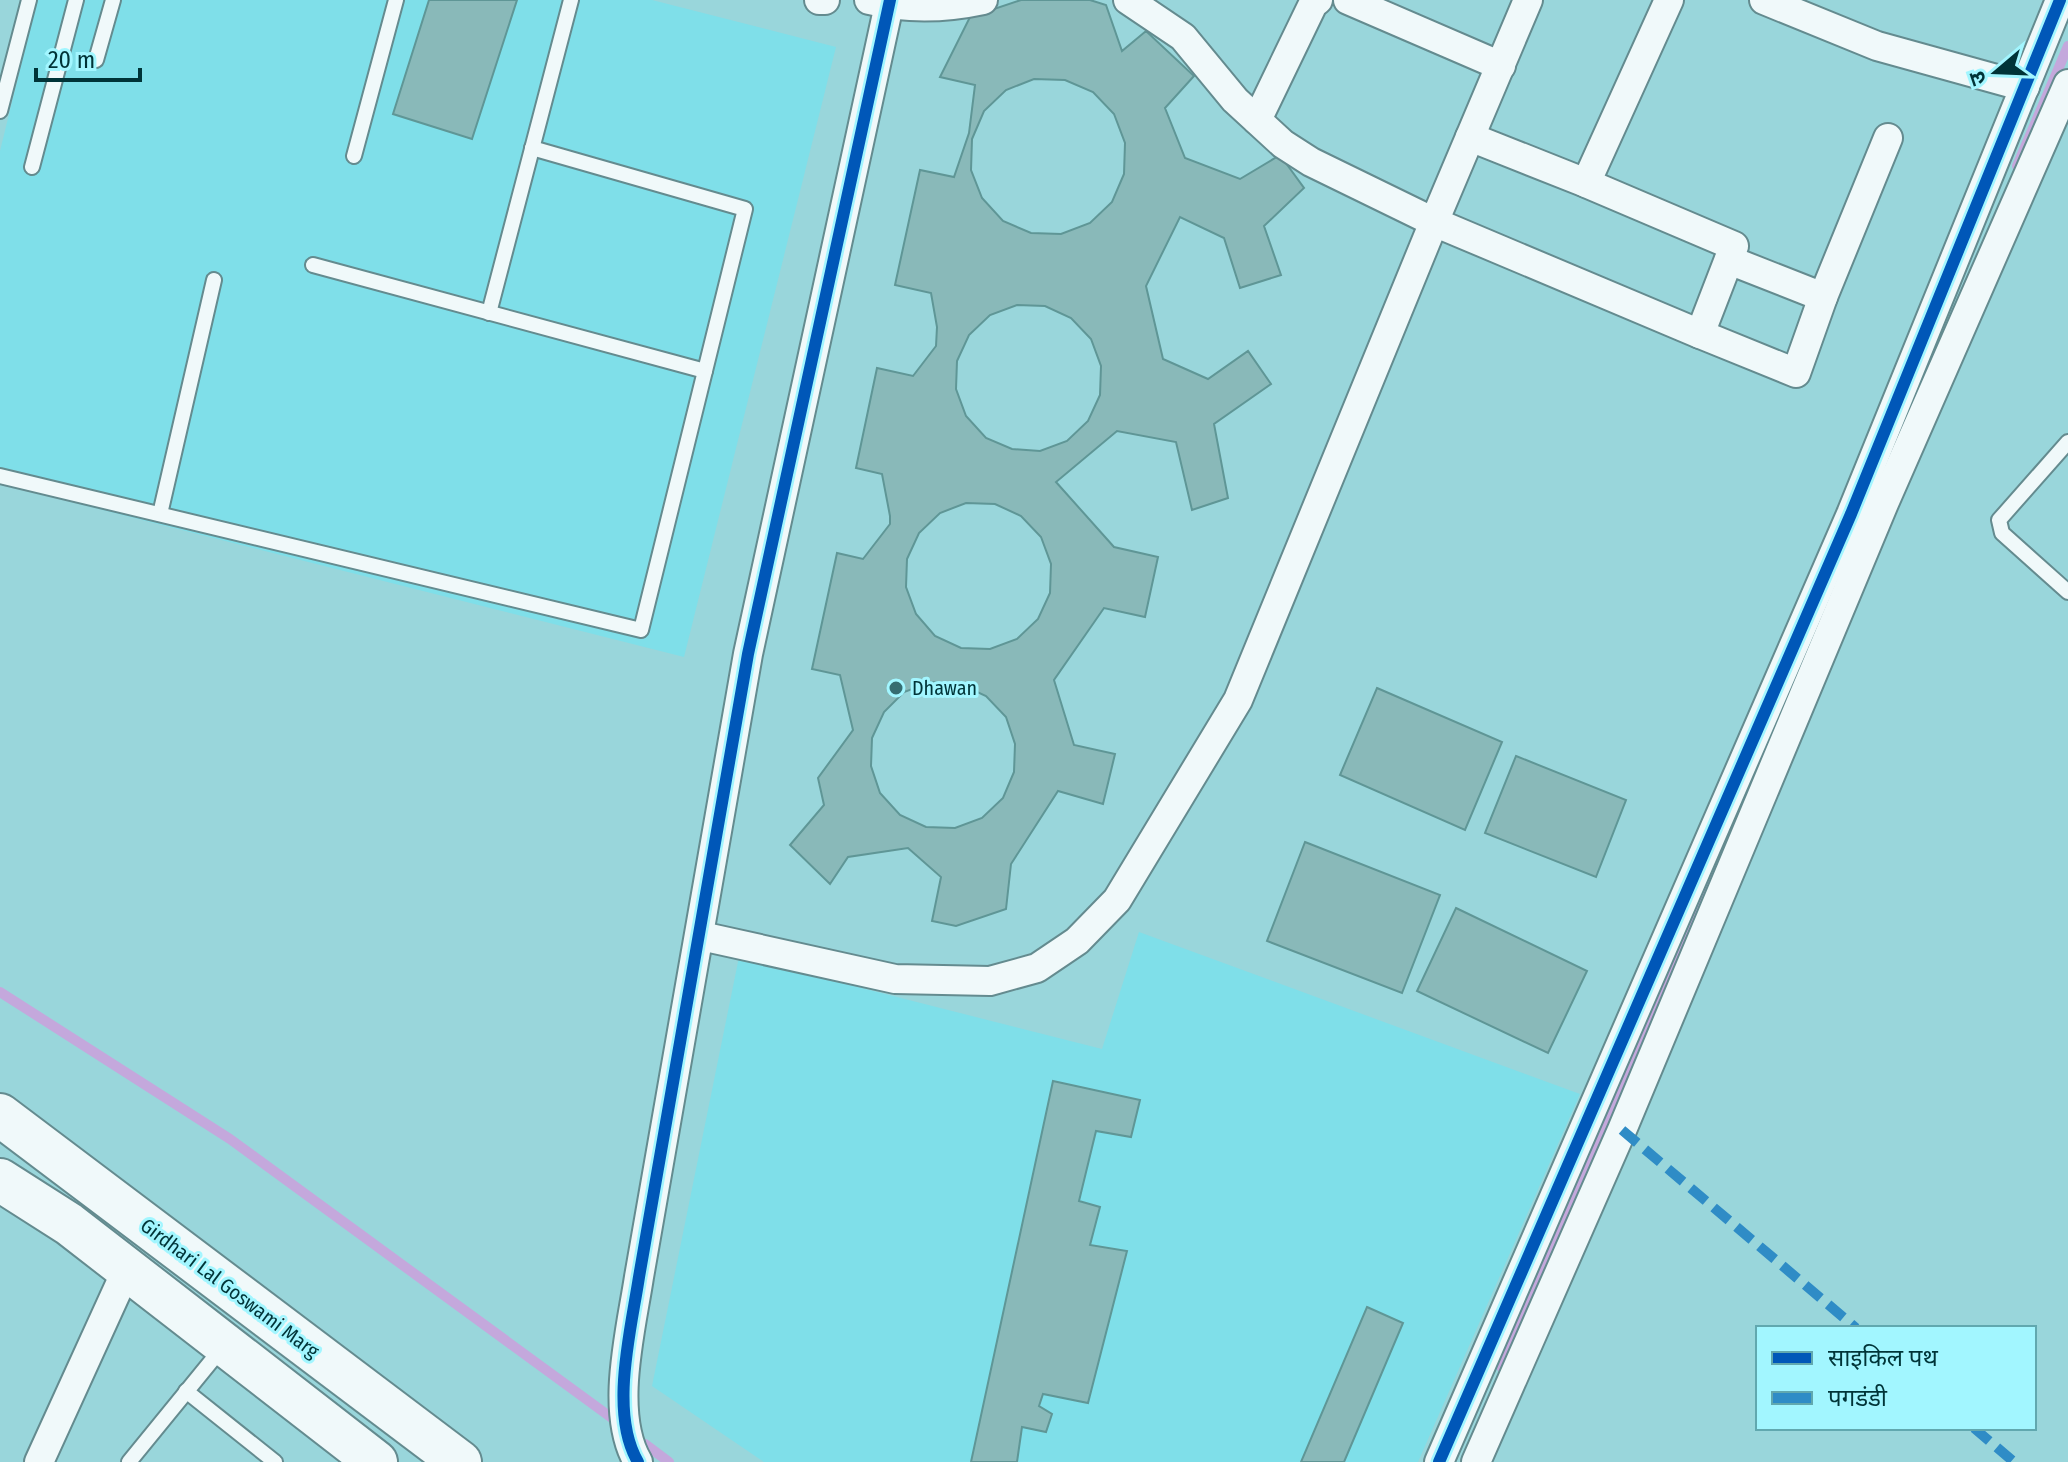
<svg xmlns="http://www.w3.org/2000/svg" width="2068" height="1462" font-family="'Fira Sans Condensed','Noto Sans Devanagari',sans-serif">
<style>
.built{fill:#7fdfe9}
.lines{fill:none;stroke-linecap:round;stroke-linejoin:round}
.stream{stroke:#c4a8dc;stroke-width:10}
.building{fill:#89b9b9;stroke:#5f9696;stroke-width:2;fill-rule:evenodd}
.service-casing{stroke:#648b8f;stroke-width:18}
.minor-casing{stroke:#648b8f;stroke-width:32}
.secondary-casing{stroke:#648b8f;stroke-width:46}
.service{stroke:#f0f9fa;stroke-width:14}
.minor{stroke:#f0f9fa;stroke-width:28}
.secondary{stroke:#f0f9fa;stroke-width:42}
.quiet{stroke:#2f8cc6;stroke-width:10;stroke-dasharray:20 10;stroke-linecap:butt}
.cycleway-casing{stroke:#a2f6ff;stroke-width:17}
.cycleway{stroke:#0057b8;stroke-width:12}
.poi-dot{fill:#366d71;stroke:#a2f6ff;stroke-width:3}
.labels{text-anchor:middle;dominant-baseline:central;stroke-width:6;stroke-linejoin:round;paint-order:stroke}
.poi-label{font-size:20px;fill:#003438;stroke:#a2f6ff;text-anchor:start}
.street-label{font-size:20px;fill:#003438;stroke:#a2f6ff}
</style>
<rect width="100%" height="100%" fill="#99d6db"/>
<!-- built -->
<g class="built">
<path d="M37 0H652L836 47 684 657 0 484V151Z"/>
<path d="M1139 932 1580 1094 1418 1462H764L652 1386 739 957 1102 1049Z"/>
</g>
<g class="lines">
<!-- stream -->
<g class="stream">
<path d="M2017 166 2068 46"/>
<path d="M0 992 230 1139 616 1421"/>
<path d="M1502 1368 1726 846"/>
<path d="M645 1444 669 1462"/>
</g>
</g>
<!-- building -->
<g class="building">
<path d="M429 0H517L472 139 393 114Z"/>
<path d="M1021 0H1090L1106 5 1122 51 1146 31 1194 76 1165 108 1185 158 1240 179 1280 155 1304 188 1264 226 1281 275 1240 288 1224 238 1180 217 1146 286 1163 359 1208 379 1248 351 1271 384 1214 424 1228 498 1192 510 1176 442 1117 431 1056 482 1114 547 1158 557 1145 617 1104 608 1054 680 1074 745 1115 754 1103 804 1058 791 1011 864 1006 909 956 926 932 921 941 877 908 848 848 857 830 884 790 845 824 805 818 778 853 730 840 675 812 669 837 553 863 559 890 524V516L882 474 856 468 877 368 913 376 936 346 937 327 931 293 895 285 920 170 954 177 969 133 975 85 940 77 970 17ZM1034 79 1065 80 1093 92 1114 114 1125 143 1124 174 1112 202 1090 223 1061 234 1031 233 1003 221 982 198 971 170 972 139 984 111 1006 90ZM1017 305 1045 306 1071 318 1091 339 1101 366 1100 395 1088 421 1067 441 1040 451 1012 449 986 438 966 416 956 389 957 361 969 335 990 315ZM966 503 995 504 1021 516 1041 537 1051 564 1050 593 1038 619 1017 639 990 649 961 648 935 636 916 614 906 587 907 559 919 533 940 513ZM931 682 960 684 986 696 1006 717 1015 744 1014 772 1003 798 982 818 955 828 926 827 900 815 880 793 871 766 872 738 884 712 904 692Z"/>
<path d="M1377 688 1502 742 1465 830 1340 775Z"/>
<path d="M1516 756 1626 800 1596 877 1485 833Z"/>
<path d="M1305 842 1440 895 1402 993 1267 941Z"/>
<path d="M1456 908 1587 971 1548 1053 1417 991Z"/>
<path d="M1053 1081 1140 1100 1131 1137 1096 1131 1079 1201 1100 1207 1090 1245 1127 1251 1088 1403 1043 1394 1039 1406 1052 1414 1046 1432 1022 1427 1017 1462H971Z"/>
<path d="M1367 1307 1403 1323 1344 1462H1301Z"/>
</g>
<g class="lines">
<defs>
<g id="service">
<path d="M96 60 113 0"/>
<path d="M0 111 29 0"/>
<path d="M354 156 396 0"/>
<path d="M32 167 76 0"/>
<path d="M313 265 705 371"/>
<path d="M489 313 571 0"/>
<path d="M2068 442 1999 520 2002 533 2068 592"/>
<path d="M0 476 641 630 745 209 532 148"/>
<path d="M160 514 214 280"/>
<path d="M186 1391 275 1462"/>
<path d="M129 1462 222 1348"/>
</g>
<g id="minor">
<path d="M819 0H825"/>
<path d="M869 0C906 9 946 8 983 0"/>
<path d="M1128 0 1183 37 1235 100 1283 144 1311 162 1434 222 1700 334 1734 246 1586 183 1470 137"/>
<path d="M1348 0 1501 66"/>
<path d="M1764 0 1877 46 2025 87"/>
<path d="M1257 120 1313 4 1318 0"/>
<path d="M1586 183 1669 0"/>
<path d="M1729 260 1823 297"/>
<path d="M1700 334 1796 373 1823 297 1888 138"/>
<path d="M701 936 895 979 990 981 1037 968 1077 941 1117 900 1238 700 1434 222 1528 0"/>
<path d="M39 1462 127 1269"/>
<path d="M638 1462C609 1413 631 1330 639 1277L748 654 890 0"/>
<path d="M1439 1462 1851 514 2060 0"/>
<path d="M1476 1462 1622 1130 1885 501 2068 84"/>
</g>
<g id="secondary">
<path d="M0 1115 460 1462"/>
<path d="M0 1180 69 1224 376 1462"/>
</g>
</defs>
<!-- service casing -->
<use href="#service" class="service-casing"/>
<!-- minor casing -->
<use href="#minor" class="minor-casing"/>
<!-- secondary casing -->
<use href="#secondary" class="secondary-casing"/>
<!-- service -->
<use href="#service" class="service"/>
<!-- minor -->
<use href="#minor" class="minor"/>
<!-- secondary -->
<use href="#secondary" class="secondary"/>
<!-- quiet -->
<g class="quiet">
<path d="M1622 1130 1856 1328"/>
<path d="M1974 1428 2014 1462"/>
</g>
<defs>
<g id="cycleway">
<path d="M638 1462C609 1413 631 1330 639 1277L748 654 890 0"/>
<path d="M1439 1462 1851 514 2060 0"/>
</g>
</defs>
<!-- cycleway casing -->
<use href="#cycleway" class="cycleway-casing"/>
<!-- cycleway -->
<use href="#cycleway" class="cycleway"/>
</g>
<!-- markers -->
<circle class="poi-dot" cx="896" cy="688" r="8"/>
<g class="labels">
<!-- poi labels -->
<g class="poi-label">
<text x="912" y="688">Dhawan</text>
</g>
<!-- street labels -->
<g class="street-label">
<text transform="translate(230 1288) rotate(37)">Girdhari Lal Goswami Marg</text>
</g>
</g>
<!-- legend -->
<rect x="1756" y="1326" width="280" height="104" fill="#a2f6ff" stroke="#61a8af" stroke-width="2"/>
<rect x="1772" y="1352" width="40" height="12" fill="#0057b8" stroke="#61a8af" stroke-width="2"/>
<text x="1828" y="1366" font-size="24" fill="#003438">साइकिल पथ</text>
<rect x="1772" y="1392" width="40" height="12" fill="#2f8cc6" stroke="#61a8af" stroke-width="2"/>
<text x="1828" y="1406" font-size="24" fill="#003438">पगडंडी</text>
<!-- north arrow -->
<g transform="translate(1996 72) rotate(251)" stroke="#a2f6ff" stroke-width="6" paint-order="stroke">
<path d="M0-6L14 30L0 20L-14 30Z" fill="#003438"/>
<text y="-12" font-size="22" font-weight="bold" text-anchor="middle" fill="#003438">उ</text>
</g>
<!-- scale -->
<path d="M36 68v12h104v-12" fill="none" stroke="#003438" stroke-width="4"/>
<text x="48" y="68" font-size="24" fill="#003438" stroke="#a2f6ff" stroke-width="6" paint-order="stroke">20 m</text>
</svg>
